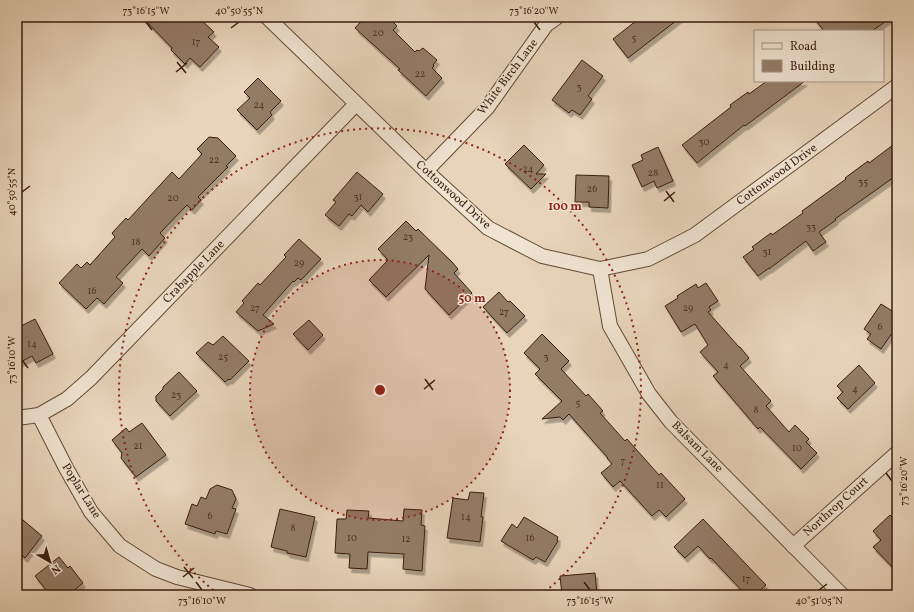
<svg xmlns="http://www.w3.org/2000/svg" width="914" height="612" font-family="Vollkorn,serif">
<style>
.building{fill:#937c66;stroke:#391d0c;filter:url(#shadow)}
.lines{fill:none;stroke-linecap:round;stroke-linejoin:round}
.minor-casing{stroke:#644b37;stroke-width:16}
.minor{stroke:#efe3d2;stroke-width:14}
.ticks{fill:none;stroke:#391d0c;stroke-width:1.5}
.ring{fill:none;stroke:#8f2418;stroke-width:2;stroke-dasharray:2 4}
.labels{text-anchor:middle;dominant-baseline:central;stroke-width:3;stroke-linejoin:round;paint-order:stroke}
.number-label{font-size:10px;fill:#503522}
.street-label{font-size:12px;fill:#391d0c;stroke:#efe3d2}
.centre{fill:#8f2418;stroke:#efe3d2;stroke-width:2}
.ring-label{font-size:12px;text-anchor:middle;font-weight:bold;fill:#8f2418;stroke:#efe3d2;stroke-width:3;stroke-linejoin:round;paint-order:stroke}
.neatline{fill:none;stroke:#391d0c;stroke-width:1.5}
.ticks-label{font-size:10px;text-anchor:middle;fill:#391d0c}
</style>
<defs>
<filter id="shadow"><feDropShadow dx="2.5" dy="4.5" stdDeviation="0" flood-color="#0004"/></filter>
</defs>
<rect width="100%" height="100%" fill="#e7d4b9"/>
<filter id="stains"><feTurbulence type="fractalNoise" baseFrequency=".005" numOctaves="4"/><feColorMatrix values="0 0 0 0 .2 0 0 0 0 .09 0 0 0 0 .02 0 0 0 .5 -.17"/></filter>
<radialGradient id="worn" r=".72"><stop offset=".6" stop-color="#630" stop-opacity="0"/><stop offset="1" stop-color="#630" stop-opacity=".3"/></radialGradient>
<!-- building -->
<g class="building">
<path d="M142 17H198L214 32 208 37 219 47 200 67 190 58 185 64 171 50 172 48Z"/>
<path d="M365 17H388L397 26 393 30 415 52 417 50 419 51 423 48 437 60 433 65 434 66 432 68 442 78 426 96 398 70 400 69 355 28Z"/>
<path d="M641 17H681L628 58 613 39Z"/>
<path d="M813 17H892L872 31H824Z"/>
<path d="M582 60 603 76 588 96 592 99 580 115 572 110 569 113 552 100Z"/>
<path d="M258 78 281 101 270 112 272 115 257 130 237 110 250 98 244 92Z"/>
<path d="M767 81H805L745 126 744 125 697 163 682 145 731 107 730 105 748 92 749 94Z"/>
<path d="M209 137 218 138 236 156 226 166 228 167 198 197 201 200 192 210 187 205 160 233 165 238 149 256 142 249 116 277 123 283 104 304 97 298 86 309 59 283 77 264 81 268 87 262 90 265 115 237 112 233 126 218 128 220 172 172 179 179 202 154 197 149Z"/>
<path d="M897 142V175L835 219 836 220 819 232 826 242 813 251 806 241 769 269V268L758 276 743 257 754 249 752 247 771 233 772 235 803 213 802 211 846 179 845 178 868 161 869 163Z"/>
<path d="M524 145 544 165 536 174H546L531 189 505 164Z"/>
<path d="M658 147 673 181 657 188 654 181 642 187 632 165 643 160 641 155Z"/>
<path d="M357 172 383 194 368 212 361 205 352 216 349 214 339 226 325 215 336 202 333 200Z"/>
<path d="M576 175 609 176 608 208 589 207V202H575Z"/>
<path d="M406 221 416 231 418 229 452 262 458 269 454 273 472 293 449 315 425 289 429 255 386 297 369 280 388 260 378 249Z"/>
<path d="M299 239 321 259 301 280 298 278 294 282 293 281 263 315 274 324 258 331 236 312 244 303 242 301 258 283 260 285 286 257 284 255Z"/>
<path d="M706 283 718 301 709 307 711 310 708 312 739 347H740L749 358 740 366 771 401 766 406 789 432 795 425 809 439 806 442 817 453 801 469 760 427 758 429 713 376 718 372 700 352 708 345 695 324 681 332 665 306 678 298 677 296 696 284 698 288Z"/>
<path d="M499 292 508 302 510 301 525 316 507 333 483 307Z"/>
<path d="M881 304 897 314V326L881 349 867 339 871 334 864 329Z"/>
<path d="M35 319 53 354 36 363 32 356 17 364V328Z"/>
<path d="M309 320 323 335 308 350 293 334Z"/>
<path d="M542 334 569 361 561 369 586 396 588 394 603 411 600 413 625 441 627 439 659 475 661 473 685 499 666 517 659 510 652 516 620 481 613 487 601 473 612 464 607 458H608L569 414 563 420 560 417 542 419 562 401 535 374 540 369 524 353Z"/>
<path d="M223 336 249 361 230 380 229 379 225 382 196 353 208 342 213 345Z"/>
<path d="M859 365 875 383 848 409 837 398 843 392 837 386Z"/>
<path d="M179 372 197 391 170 416 156 401V396L163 389V387Z"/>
<path d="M142 423 166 455 136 477 121 458 122 453 112 440 126 428 129 432Z"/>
<path d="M217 485 232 490 236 499 232 508 236 509 227 534 216 531 215 534 185 524 192 504 197 506 201 497 206 499 210 489Z"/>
<path d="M470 492 484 493 481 517H483L480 542 447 538 453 498 468 500Z"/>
<path d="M280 509 315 517 306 557 287 553V551L271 547Z"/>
<path d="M404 509 422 510 421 525 425 526 422 571 403 569 404 554 368 552 367 569 349 568 350 554 335 553 337 519H346L347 510 369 511 368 518 403 521Z"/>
<path d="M17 515 42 536 25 558 17 551Z"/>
<path d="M890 515 897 522V572L873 547 881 540 873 531Z"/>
<path d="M524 517 558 537 557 540 558 541 545 562 536 557 533 560 501 541 512 524 517 528Z"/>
<path d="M703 519 766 585 755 595H746L711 558 710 559 698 546 685 558 674 547Z"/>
<path d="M59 557 68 568 70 566 83 583 68 595H50L35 576Z"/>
<path d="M595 573 597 595H562L560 576Z"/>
</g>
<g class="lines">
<defs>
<g id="minor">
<path d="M267 17 426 171 488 228 542 256 600 269 648 259 695 235 897 86"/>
<path d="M426 171 487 108 546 25 557 17"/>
<path d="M600 269 610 326 649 394 671 422 842 595"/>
<path d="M39 415 66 468 91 512 120 546 156 569 177 577 250 595"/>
<path d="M17 418 39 415 67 399 91 378 356 104"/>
<path d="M793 546 897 453"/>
</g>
</defs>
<!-- minor casing -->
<use href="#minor" class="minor-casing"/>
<!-- minor -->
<use href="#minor" class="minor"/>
</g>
<!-- ticks -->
<path class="ticks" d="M146 22 152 30M534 22 540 30M231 28 239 22M177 62 186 73M176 72 187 63M666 191 674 202M22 192 30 186M664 201 675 192M22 360 28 368M425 379 433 390M424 389 435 380M886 473 892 481M184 567 193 578M183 577 194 568M196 582 202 590M584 582 590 590M819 590 827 584"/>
<!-- distance rings -->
<circle cx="380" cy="390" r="130" fill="#8f2418" fill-opacity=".12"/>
<g class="ring">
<circle cx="380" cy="390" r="130"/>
<path d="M218 594A261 261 0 1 1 542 594"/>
</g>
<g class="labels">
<!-- number labels -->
<g class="number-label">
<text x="378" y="33">20</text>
<text x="634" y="38">5</text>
<text x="196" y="42">17</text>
<text x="420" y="74">22</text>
<text x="579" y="87">3</text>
<text x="259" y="105">24</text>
<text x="704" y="142">30</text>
<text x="214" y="160">22</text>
<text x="528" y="169">24</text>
<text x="653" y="173">28</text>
<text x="863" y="182">35</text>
<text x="592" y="189">26</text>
<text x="358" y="197">31</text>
<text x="173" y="198">20</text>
<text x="811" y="227">33</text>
<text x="408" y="237">23</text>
<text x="136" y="242">18</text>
<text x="767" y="252">31</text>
<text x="299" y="263">29</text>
<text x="92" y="291">16</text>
<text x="255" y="308">27</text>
<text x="688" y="308">29</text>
<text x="504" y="312">27</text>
<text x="880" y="327">6</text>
<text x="32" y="344">14</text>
<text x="223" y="357">25</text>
<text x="546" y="357">3</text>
<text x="726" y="365">4</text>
<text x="855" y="389">4</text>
<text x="176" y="395">23</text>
<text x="578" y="403">5</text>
<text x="756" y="410">8</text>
<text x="138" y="446">21</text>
<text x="797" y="448">10</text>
<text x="623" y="461">7</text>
<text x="660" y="485">11</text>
<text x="210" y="516">6</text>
<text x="466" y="517">14</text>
<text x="293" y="528">8</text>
<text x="352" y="538">10</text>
<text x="530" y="538">16</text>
<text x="406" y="539">12</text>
<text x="746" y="579">17</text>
</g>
<!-- street labels -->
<g class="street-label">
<text transform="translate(508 77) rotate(-53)">White Birch Lane</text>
<text transform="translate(777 175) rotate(-36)">Cottonwood Drive</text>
<text transform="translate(453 195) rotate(42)">Cottonwood Drive</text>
<text transform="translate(194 272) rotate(-46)">Crabapple Lane</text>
<text transform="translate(697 447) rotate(45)">Balsam Lane</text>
<text transform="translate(81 491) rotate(58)">Poplar Lane</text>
<text transform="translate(836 507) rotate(-42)">Northrop Court</text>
</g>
</g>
<circle cx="380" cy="390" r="6" class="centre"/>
<g class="ring-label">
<text x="565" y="210">100 m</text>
<text x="472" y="302">50 m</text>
</g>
<!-- margin -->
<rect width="914" height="612" fill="none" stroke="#e7d4b9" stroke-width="44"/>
<!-- legend -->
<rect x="754" y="30" width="130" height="52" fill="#efe3d2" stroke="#a69483"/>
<rect x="762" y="43" width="20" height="6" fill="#efe3d2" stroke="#a69483"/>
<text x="790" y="50" font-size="12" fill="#391d0c">Road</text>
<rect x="762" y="60" width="20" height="12" fill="#937c66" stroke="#a69483"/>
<text x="790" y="70" font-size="12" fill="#391d0c">Building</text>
<!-- north arrow -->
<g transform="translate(50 562) rotate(142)" stroke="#efe3d2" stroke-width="3" paint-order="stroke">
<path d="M0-3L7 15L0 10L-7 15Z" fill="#391d0c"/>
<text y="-6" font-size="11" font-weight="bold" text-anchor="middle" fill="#391d0c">N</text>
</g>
<rect x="22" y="22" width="870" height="568" class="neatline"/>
<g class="ticks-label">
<text x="146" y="14">73°16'15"W</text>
<text x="239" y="14">40°50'55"N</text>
<text x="534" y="14">73°16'20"W</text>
<text transform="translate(11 192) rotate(-90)" y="4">40°50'55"N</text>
<text transform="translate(11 360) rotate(-90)" y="4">73°16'10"W</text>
<text transform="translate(903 481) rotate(-90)" y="4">73°16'20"W</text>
<text x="202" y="604">73°16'10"W</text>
<text x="590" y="604">73°16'15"W</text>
<text x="819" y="604">40°51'05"N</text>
</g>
<rect width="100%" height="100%" filter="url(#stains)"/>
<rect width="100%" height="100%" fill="url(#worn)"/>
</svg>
